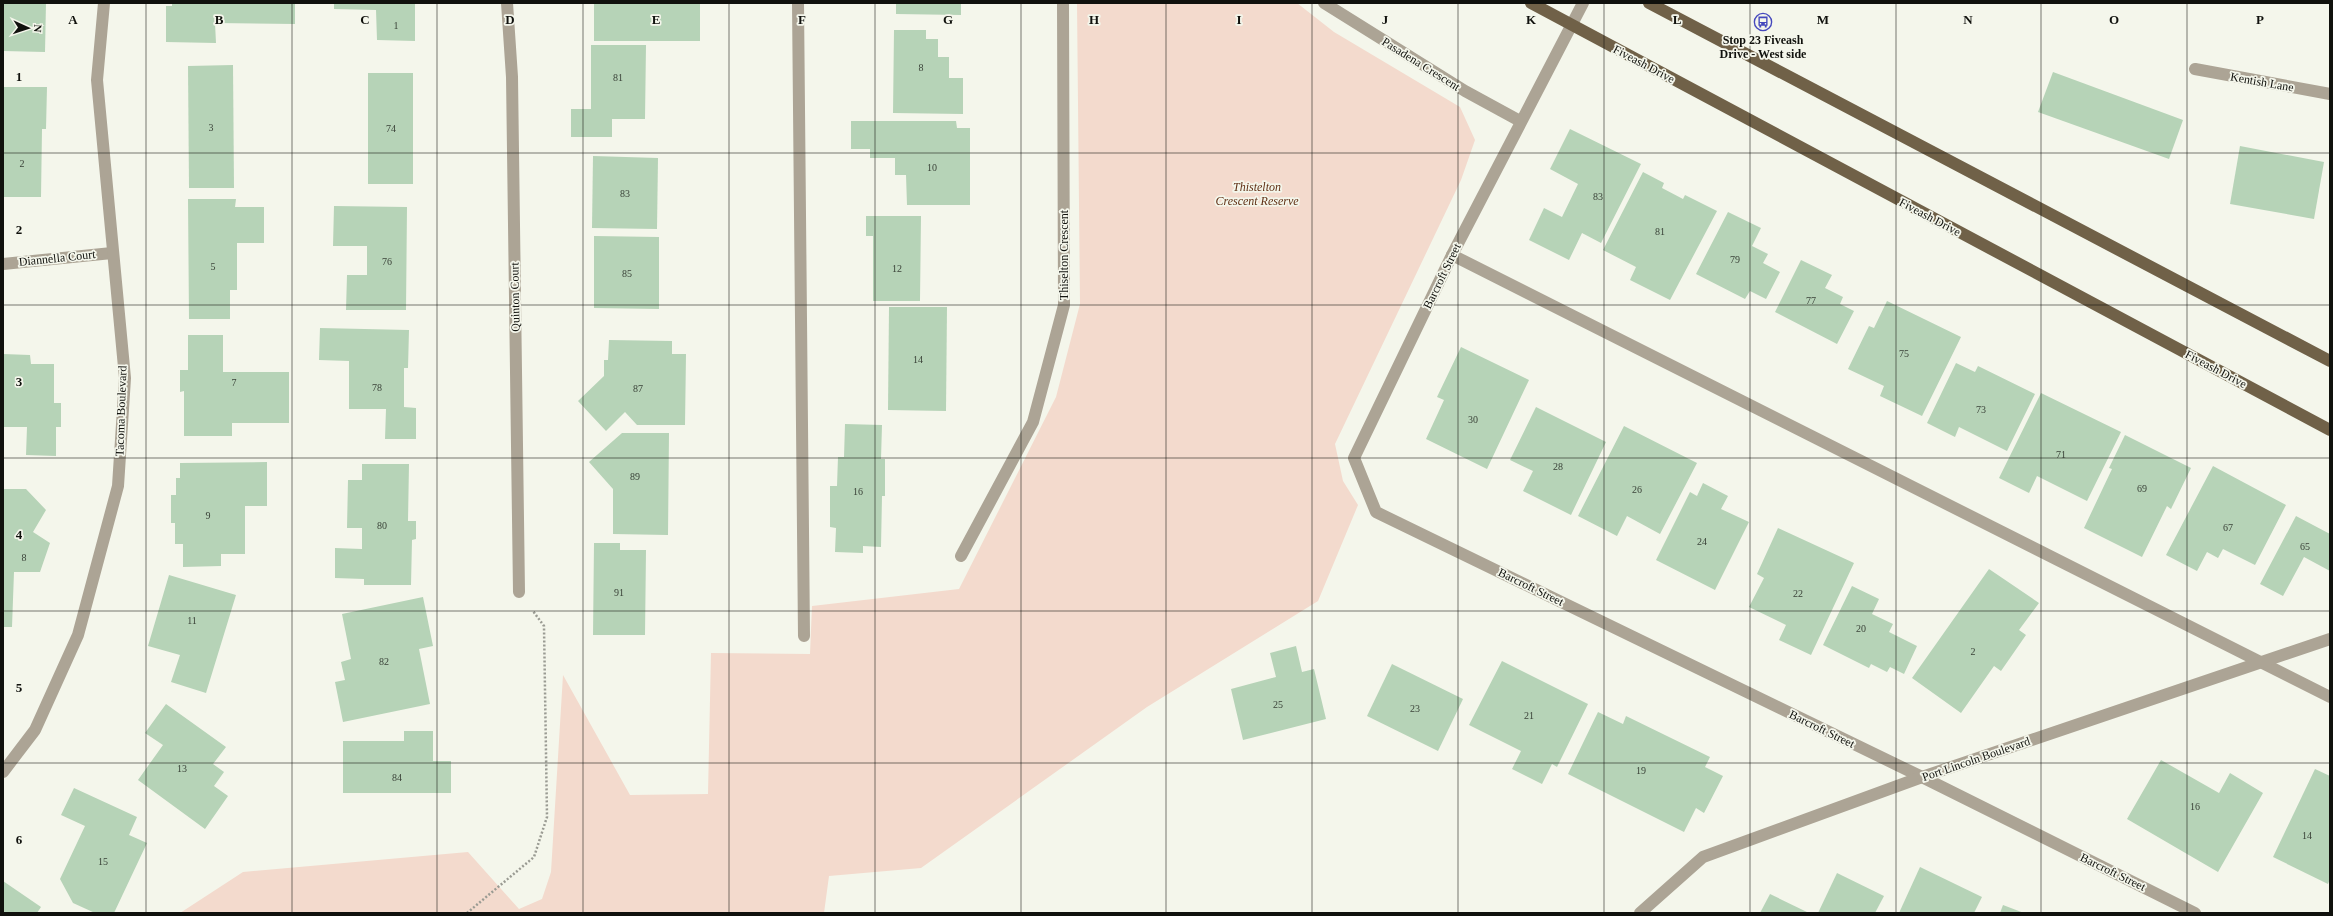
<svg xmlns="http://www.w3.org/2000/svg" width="2333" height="916" font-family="'Times New Roman',serif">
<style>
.green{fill:#f3dacd}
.building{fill:#b6d3b7}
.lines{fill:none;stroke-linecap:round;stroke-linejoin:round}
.path{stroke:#9a9b93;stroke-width:2.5;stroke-dasharray:2 2;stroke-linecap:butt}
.minor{stroke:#aca495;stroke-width:12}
.major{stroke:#706148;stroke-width:12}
.grid{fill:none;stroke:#10110d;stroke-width:1;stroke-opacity:0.55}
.labels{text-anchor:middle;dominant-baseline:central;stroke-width:3.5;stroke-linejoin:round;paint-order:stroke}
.number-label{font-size:10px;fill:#3a4238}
.poi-label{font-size:12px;font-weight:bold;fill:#10110d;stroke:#f4f6eb}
.street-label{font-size:12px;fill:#10110d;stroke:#f4f6eb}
.park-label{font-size:12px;font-style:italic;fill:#603015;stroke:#f4f6eb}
.grid-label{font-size:13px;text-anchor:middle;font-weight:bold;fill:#10110d;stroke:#f4f6eb;stroke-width:3.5;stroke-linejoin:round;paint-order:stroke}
</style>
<rect width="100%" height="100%" fill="#f4f6eb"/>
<!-- green -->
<path class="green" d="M1077 3H1297L1334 32 1460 107 1475 140 1461 180 1335 444 1343 481 1358 505 1318 601 1147 707 921 868 829 876 824 913H180L243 872 468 852 519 909 542 899 551 872 563 675 630 795 708 794 711 653 810 654 812 606 959 589 1056 397 1080 304Z"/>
<!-- building -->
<g class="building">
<path d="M3 3H46L45 52 3 51Z"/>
<path d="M172 3H295V24L215 23 216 43 166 42V6H172Z"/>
<path d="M334 3H415V41L377 40 376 10 334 9Z"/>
<rect x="594" y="3" width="106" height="38"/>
<path d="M896 3H961V15L896 14Z"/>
<path d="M894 30H926V39H938V57H949V78H963V114L893 113Z"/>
<path d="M591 45H646L645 119H612V137H571V109H591Z"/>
<path d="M233 65 234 188H189L188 66Z"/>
<path d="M2053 72 2183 120 2169 159 2038 112Z"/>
<rect x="368" y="73" width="45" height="111"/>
<path d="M3 87H47L46 129H42L41 197H3Z"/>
<path d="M851 121H956L957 128H970V205H907L906 175H895V158H870V149H851Z"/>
<path d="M1570 129 1641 164 1601 243 1582 233 1569 260 1529 240 1544 208 1562 217 1578 184 1550 169Z"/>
<path d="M2240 146 2324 162 2314 219 2230 204Z"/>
<path d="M593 156 658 158 657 229 592 228Z"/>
<path d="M1643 172 1664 183 1662 188 1683 199 1685 195 1717 211 1670 300 1630 280 1636 267 1603 250Z"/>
<path d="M188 199H236L235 207H264V243H237V290H230V319H189Z"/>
<path d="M334 206 407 207 406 310H346L347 275H367V246H333Z"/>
<path d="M1728 212 1761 228 1752 246 1768 254 1763 263 1780 272 1766 299 1750 291 1745 299 1696 274Z"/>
<path d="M866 216H921L920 301H873V236H866Z"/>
<path d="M594 236 659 237V309L594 308Z"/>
<path d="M1801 260 1832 275 1825 288 1843 297 1840 304 1854 311 1837 344 1775 312Z"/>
<path d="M1887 301 1961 337 1922 416 1880 396 1884 386 1848 369 1869 326 1874 328Z"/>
<path d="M889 307H947L946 411 888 410Z"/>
<path d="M320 328 409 330 408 368H404V407L416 408V439H385L386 409H349V361L319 360Z"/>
<path d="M188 335H223V372H289V423H232V436H184V391L180 392V370H188Z"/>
<path d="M609 340 672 341V354H686L685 425H637L625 412 606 431 578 401 604 376V360H608Z"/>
<path d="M1461 347 1529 380 1487 469 1426 439 1444 400 1437 397Z"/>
<path d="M3 354 30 355 31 364H54V403H61V427H56V456L26 455 27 427H3Z"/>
<path d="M1956 363 1975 372 1978 366 2035 394 2007 451 1959 427 1955 437 1927 423Z"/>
<path d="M2041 393 2121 432 2087 501 2037 476 2029 493 1999 478Z"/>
<path d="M1536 407 1606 442 1571 515 1523 491 1533 471 1510 460Z"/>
<path d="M845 424 882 425 881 459H885V496H882L881 547 863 546V553L835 552 836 528 830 527V486H837L838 457H844Z"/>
<path d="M1624 426 1697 463 1660 534 1627 516 1617 536 1578 516Z"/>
<path d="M622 433H669L668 535 613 534V489L589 462Z"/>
<path d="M2125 435 2191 468 2171 509 2167 506 2142 557 2084 528 2112 469 2109 468Z"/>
<path d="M267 462V506H245V554H221V566L183 567V544H175V523H171V495H176V478H180V463Z"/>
<path d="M362 464H409L408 521H416V539L412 540 411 585H364V579L335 578V548L362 549V528H347L348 480H362Z"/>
<path d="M2213 466 2286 505 2255 565 2223 549 2218 558 2207 552 2197 571 2166 555Z"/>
<path d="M1703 483 1728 496 1721 509 1749 522 1715 590 1656 560 1690 492 1697 496Z"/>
<path d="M3 489H26L46 510 33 532 50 543 40 572H14L12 627H3Z"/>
<path d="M2296 516 2330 534V571L2304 557 2283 596 2260 584Z"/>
<path d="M1778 528 1854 563 1811 655 1779 640 1786 625 1749 607 1764 578 1757 574Z"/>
<path d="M594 543H620V550H646L645 635H593Z"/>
<path d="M1989 569 2039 603 2019 630 2026 635 2001 671 1994 666 1961 713 1912 678Z"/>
<path d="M169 575 236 595 206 693 171 682 180 655 148 646Z"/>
<path d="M1852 586 1879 599 1872 614 1893 624 1889 632 1917 646 1904 674 1890 667 1887 672 1871 664 1869 668 1823 645Z"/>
<path d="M423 597 433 646 419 649 430 704 343 722 335 682 345 680 341 662 351 659 342 614Z"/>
<path d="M1296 646 1302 672 1314 669 1326 719 1243 740 1231 689 1276 677 1270 653Z"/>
<path d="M1502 661 1588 704 1557 767 1552 764 1542 784 1512 769 1521 751 1469 725Z"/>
<path d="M1392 664 1463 699 1438 751 1367 716Z"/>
<path d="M166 704 226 747 213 764 224 772 214 786 228 796 205 829 138 780 163 745 145 733Z"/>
<path d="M1598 712 1623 724 1626 716 1710 757 1705 767 1723 776 1704 813 1696 808 1684 832 1568 774Z"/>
<path d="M404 731H433V761H451V793H343V741H404Z"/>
<path d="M2161 760 2219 793 2230 773 2263 793 2218 872 2127 819Z"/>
<path d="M2315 769 2330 776V879L2328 884 2273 857Z"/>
<path d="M74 788 137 817 129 835 147 843 114 913H95L73 903 60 879 85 826 61 815Z"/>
<path d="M1920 867 1982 897 1974 913H1899Z"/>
<path d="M1837 873 1884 896 1875 913H1818Z"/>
<path d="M3 881 41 907 37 913H3Z"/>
<path d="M1770 894 1809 913H1760Z"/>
<path d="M2003 905 2024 913H2000Z"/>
</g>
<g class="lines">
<!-- path -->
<path class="path" d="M467 913 534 857 547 817 544 626 533 611"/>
<!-- minor -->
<g class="minor">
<path d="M507 3 512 77 519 592"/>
<path d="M798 3 804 636"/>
<path d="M1324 3 1465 91 1520 121"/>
<path d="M1583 3 1452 255 1354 458 1376 512 1922 777 2195 913"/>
<path d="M2195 69 2330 94"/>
<path d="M1452 255 2330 697"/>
<path d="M3 264 112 253"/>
<path d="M961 556 1033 422 1064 305 1063 3"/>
<path d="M3 772 35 730 78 635 118 486 125 378 97 80 104 3"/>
<path d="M1640 913 1703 857 1922 777 2330 639"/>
</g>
<!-- major -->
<g class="major">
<path d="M1531 3 2330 430"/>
<path d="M1649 3 2330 361"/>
</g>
</g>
<!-- grid -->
<path class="grid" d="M146 3V913M292 3V913M437 3V913M583 3V913M729 3V913M875 3V913M1021 3V913M1166 3V913M1312 3V913M1458 3V913M1604 3V913M1750 3V913M1896 3V913M2041 3V913M2187 3V913M3 153H2330M3 305H2330M3 458H2330M3 611H2330M3 763H2330"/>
<!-- icons -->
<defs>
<symbol id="bus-ring" viewBox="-11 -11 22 22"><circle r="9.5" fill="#f4f6eb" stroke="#4548bd" stroke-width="1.5"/><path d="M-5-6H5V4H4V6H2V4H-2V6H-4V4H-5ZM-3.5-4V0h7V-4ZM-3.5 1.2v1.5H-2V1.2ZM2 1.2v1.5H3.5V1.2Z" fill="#4548bd"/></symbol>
</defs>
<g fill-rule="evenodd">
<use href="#bus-ring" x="1753" y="12" width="20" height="20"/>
</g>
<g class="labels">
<!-- number labels -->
<g class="number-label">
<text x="396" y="25">1</text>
<text x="921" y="67">8</text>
<text x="618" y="77">81</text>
<text x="211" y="127">3</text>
<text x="391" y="128">74</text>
<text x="22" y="163">2</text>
<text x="932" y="167">10</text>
<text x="625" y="193">83</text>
<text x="1598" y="196">83</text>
<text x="1660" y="231">81</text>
<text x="1735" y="259">79</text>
<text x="387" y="261">76</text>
<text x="213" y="266">5</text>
<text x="897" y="268">12</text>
<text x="627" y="273">85</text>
<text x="1811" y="300">77</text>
<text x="1904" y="353">75</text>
<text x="918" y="359">14</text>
<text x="234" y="382">7</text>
<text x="377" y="387">78</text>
<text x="638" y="388">87</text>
<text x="1981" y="409">73</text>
<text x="1473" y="419">30</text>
<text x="2061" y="454">71</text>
<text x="1558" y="466">28</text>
<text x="635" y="476">89</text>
<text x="2142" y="488">69</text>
<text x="1637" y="489">26</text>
<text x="858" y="491">16</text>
<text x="208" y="515">9</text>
<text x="382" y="525">80</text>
<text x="2228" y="527">67</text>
<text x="1702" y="541">24</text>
<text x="2305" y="546">65</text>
<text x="24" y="557">8</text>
<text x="619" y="592">91</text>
<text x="1798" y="593">22</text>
<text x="192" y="620">11</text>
<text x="1861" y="628">20</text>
<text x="1973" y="651">2</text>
<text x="384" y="661">82</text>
<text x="1278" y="704">25</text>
<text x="1415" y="708">23</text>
<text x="1529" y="715">21</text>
<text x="182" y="768">13</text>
<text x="1641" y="770">19</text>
<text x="397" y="777">84</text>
<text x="2195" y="806">16</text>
<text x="2307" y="835">14</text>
<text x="103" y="861">15</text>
</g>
<!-- poi labels -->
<g class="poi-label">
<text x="1763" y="40">Stop 23 Fiveash<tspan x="1763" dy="14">Drive - West side</tspan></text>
</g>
<!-- street labels -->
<g class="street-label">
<text transform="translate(1421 64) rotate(32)">Pasadena Crescent</text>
<text transform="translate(1644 64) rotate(28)">Fiveash Drive</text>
<text transform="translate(2262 82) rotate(10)">Kentish Lane</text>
<text transform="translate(1930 217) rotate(28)">Fiveash Drive</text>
<text transform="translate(1064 255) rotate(-90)">Thiselton Crescent</text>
<text transform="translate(57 258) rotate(-6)">Diannella Court</text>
<text transform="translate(1442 276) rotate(-64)">Barcroft Street</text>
<text transform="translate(515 297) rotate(-91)">Quinton Court</text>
<text transform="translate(2216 369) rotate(28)">Fiveash Drive</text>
<text transform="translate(121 411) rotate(-88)">Tacoma Boulevard</text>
<text transform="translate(1531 587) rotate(26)">Barcroft Street</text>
<text transform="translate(1822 729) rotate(26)">Barcroft Street</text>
<text transform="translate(1976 759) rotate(-19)">Port Lincoln Boulevard</text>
<text transform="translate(2113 872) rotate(26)">Barcroft Street</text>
</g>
<!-- park labels -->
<g class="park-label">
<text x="1257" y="187">Thistelton<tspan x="1257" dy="14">Crescent Reserve</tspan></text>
</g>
</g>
<g class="grid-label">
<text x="73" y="24">A</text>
<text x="219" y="24">B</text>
<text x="365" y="24">C</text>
<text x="510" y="24">D</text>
<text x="656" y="24">E</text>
<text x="802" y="24">F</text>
<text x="948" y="24">G</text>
<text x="1094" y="24">H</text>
<text x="1239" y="24">I</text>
<text x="1385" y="24">J</text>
<text x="1531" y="24">K</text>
<text x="1677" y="24">L</text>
<text x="1823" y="24">M</text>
<text x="1968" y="24">N</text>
<text x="2114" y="24">O</text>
<text x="2260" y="24">P</text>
<text x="19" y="81">1</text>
<text x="19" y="234">2</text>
<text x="19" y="386">3</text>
<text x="19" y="539">4</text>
<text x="19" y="692">5</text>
<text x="19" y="844">6</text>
</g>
<!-- border -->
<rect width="2333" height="916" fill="none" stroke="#10110d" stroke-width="8"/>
<!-- north arrow -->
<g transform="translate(28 28) rotate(93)" stroke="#f4f6eb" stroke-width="3" paint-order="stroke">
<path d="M0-3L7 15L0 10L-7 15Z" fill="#10110d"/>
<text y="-6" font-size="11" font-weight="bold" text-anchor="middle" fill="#10110d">N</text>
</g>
</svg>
